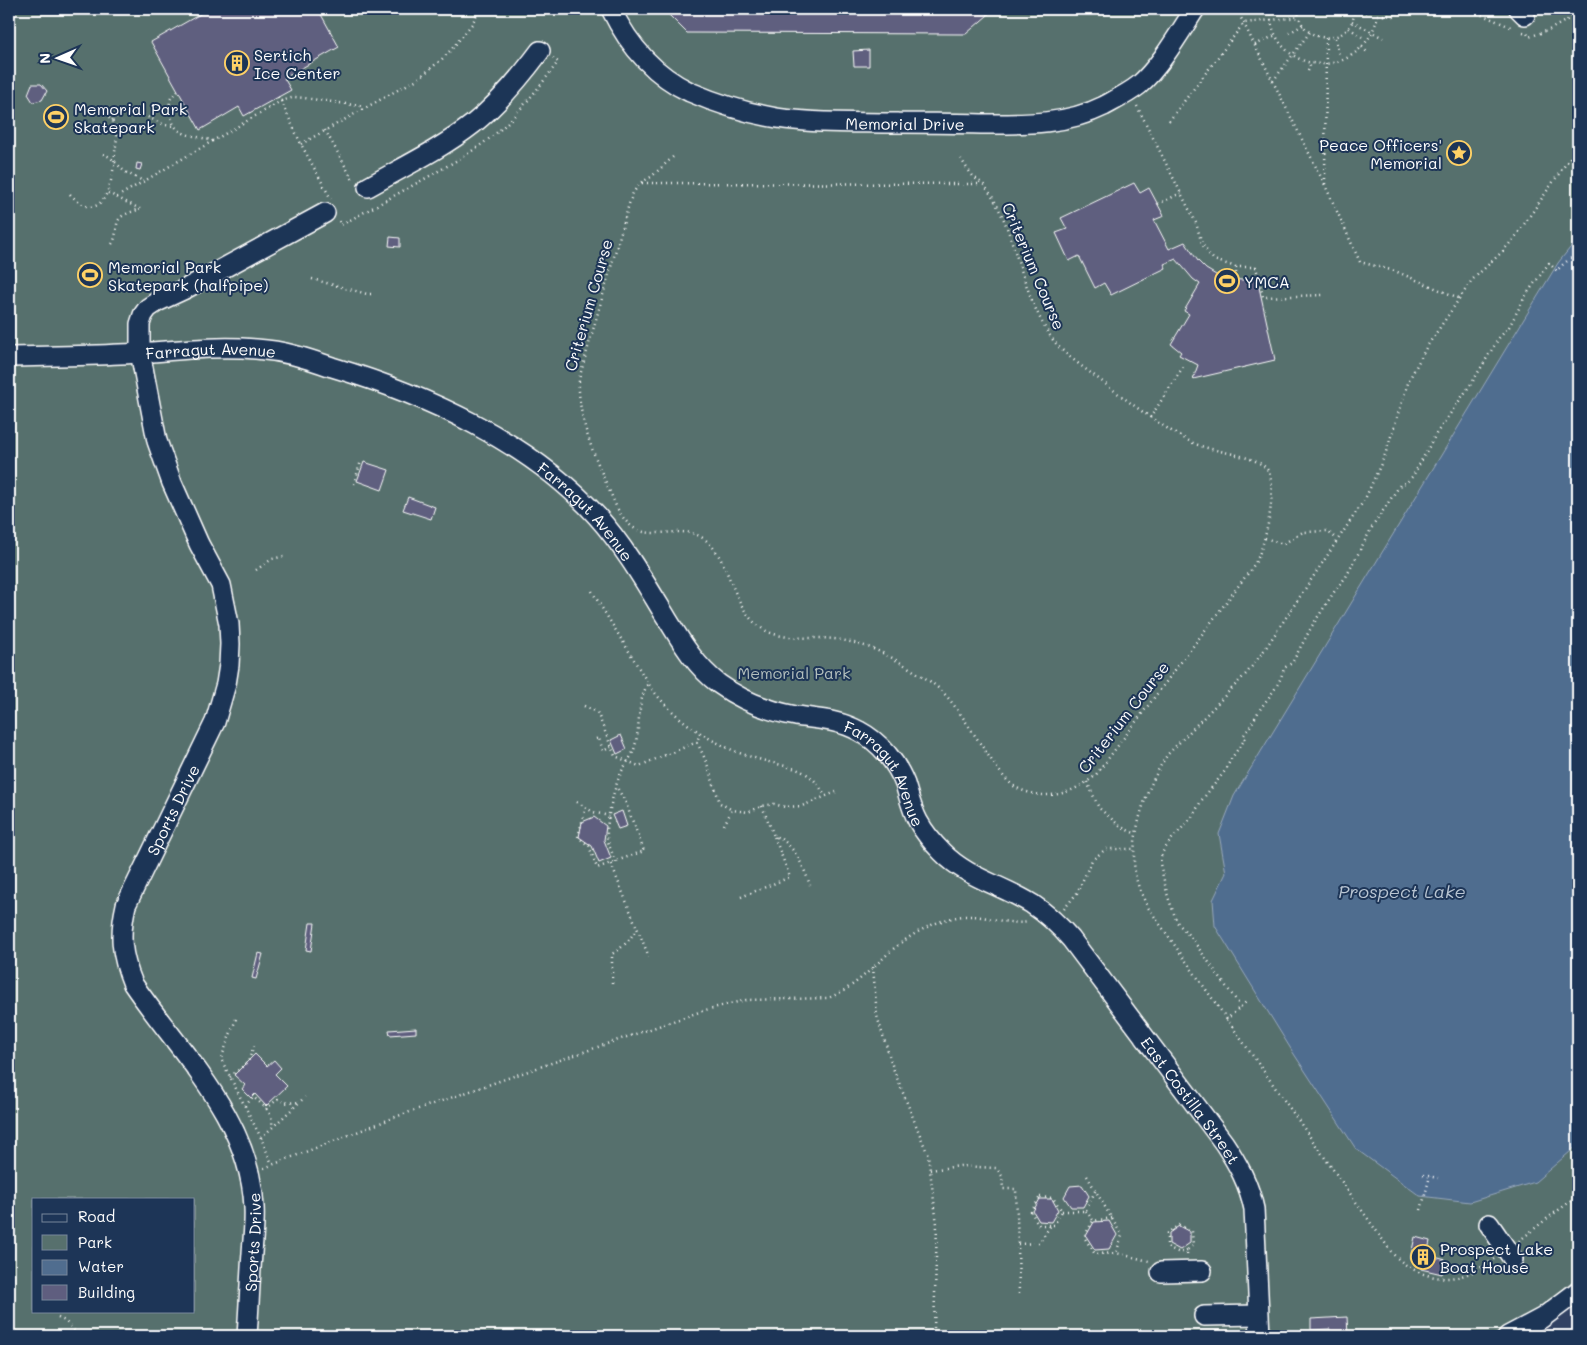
<svg xmlns="http://www.w3.org/2000/svg" width="1587" height="1345" font-family="Mali,sans-serif">
<style>
.green{fill:#57706d;stroke:#abb8b6;fill-rule:evenodd}
.water{fill:#506d8f;stroke:#96a7bc}
.building{fill:#5f5e7f;stroke:#fff}
.lines{fill:none;stroke-linecap:round;stroke-linejoin:round}
.minor-casing{stroke:#fff;stroke-width:22}
.path{stroke:#fff;stroke-width:2.5;stroke-dasharray:1 4;stroke-linecap:butt}
.minor{stroke:#1d3557;stroke-width:19}
.labels{text-anchor:middle;dominant-baseline:central;stroke-width:4;stroke-linejoin:round;paint-order:stroke}
.poi-label{font-size:16px;fill:#fff;stroke:#1d3557;text-anchor:start}
.street-label{font-size:16px;fill:#fff;stroke:#1d3557}
.park-label{font-size:16px;fill:#b3bfbd;stroke:#1d3557}
.water-label{font-size:18px;font-style:italic;fill:#b9c5d2;stroke:#1d3557}
</style>
<rect width="100%" height="100%" fill="#314163"/>
<filter id="ink" filterUnits="userSpaceOnUse"><feTurbulence type="fractalNoise" baseFrequency=".02" numOctaves="2"/><feDisplacementMap in="SourceGraphic" scale="10" xChannelSelector="R" yChannelSelector="G"/><feConvolveMatrix kernelMatrix="1 2 1 2 8 2 1 2 1" color-interpolation-filters="sRGB"/></filter>
<g filter="url(#ink)">
<!-- green -->
<path class="green" d="M9 9H1578V1276C1551 1300 1523 1324 1489 1336H9ZM34 1199H194V1311H34Z"/>
<!-- water -->
<path class="water" d="M1578 238V1145L1535 1182 1470 1202 1420 1196 1356 1149 1294 1054 1215 926 1213 900 1226 873 1219 834 1234 796 1558 263Z"/>
<!-- building -->
<g class="building">
<path d="M209 9H319H318L339 47 284 78 291 90 244 116 239 107 200 130 151 42Z"/>
<path d="M668 9H988V15L966 34 687 33 668 14Z"/>
<path d="M869 50V66H854L853 51Z"/>
<path d="M32 84H41L47 91 42 100 33 102 28 94Z"/>
<path d="M137 163 142 164 140 170 136 169Z"/>
<path d="M1134 183 1140 193 1149 188 1164 216 1154 220 1169 249 1185 242 1198 261 1206 269 1216 275 1227 279 1242 280 1257 278 1275 360 1193 379 1198 365 1179 355 1181 352 1171 344 1189 314 1184 311 1200 284 1193 279 1176 259 1164 264 1166 268 1111 295 1104 283 1095 288 1079 256 1069 261 1056 233 1067 229 1061 218Z"/>
<path d="M390 237 400 238V247L389 246Z"/>
<path d="M364 462 389 470 382 490 357 481Z"/>
<path d="M408 497 435 507 431 519 403 510Z"/>
<path d="M621 735 627 749 617 754 611 740Z"/>
<path d="M622 811 627 826 618 829 612 815Z"/>
<path d="M594 817 606 826 604 840 611 858 599 863 592 846 579 837 582 822Z"/>
<path d="M310 923H315L311 951 306 950Z"/>
<path d="M258 953 263 954 256 979 252 978Z"/>
<path d="M416 1028V1033L390 1035 389 1030Z"/>
<path d="M255 1054 267 1066 274 1060 281 1068 275 1074 287 1086 266 1106 255 1094 251 1098 242 1089 245 1085 234 1075Z"/>
<path d="M1082 1185 1089 1196 1083 1207H1071L1064 1197 1070 1186Z"/>
<path d="M1040 1199H1052L1058 1210 1051 1222 1039 1221 1033 1211Z"/>
<path d="M1109 1221 1117 1235 1109 1249 1095 1250 1086 1236 1094 1222Z"/>
<path d="M1179 1226 1190 1232V1243L1180 1250 1169 1244V1233Z"/>
<path d="M1415 1237 1430 1241 1427 1255 1446 1260 1442 1274 1421 1269 1423 1262 1410 1259Z"/>
<path d="M1347 1317 1348 1336H1330V1329L1311 1330V1319Z"/>
</g>
<g class="lines">
<defs>
<g id="minor">
<path id="s1" d="M611 9C628 44 654 75 690 92 718 104 747 113 777 118 817 124 858 122 898 123 926 123 953 123 981 124 1023 124 1066 125 1104 106 1115 100 1129 93 1139 85 1160 67 1180 32 1195 9"/>
<path d="M1519 9 1525 15"/>
<path d="M368 187C403 167 441 149 473 124 499 103 520 78 540 51"/>
<path id="s2" d="M9 357C46 356 83 356 120 354 165 352 211 345 256 349 285 351 306 358 332 367 426 395 530 442 597 516 623 545 643 579 663 612 679 638 694 665 719 684 741 700 769 711 796 716 817 719 840 720 859 731 880 742 897 763 905 784 909 797 912 810 918 821 924 832 933 843 942 852 967 878 1002 885 1032 904 1047 914 1059 925 1071 939L1224 1143C1238 1164 1249 1184 1254 1209L1260 1336"/>
<path d="M1489 1224 1513 1259"/>
<path d="M1161 1272 1202 1271"/>
<path d="M1204 1316 1258 1315"/>
<path id="s3" d="M247 1336C249 1308 250 1281 252 1253 253 1238 255 1222 254 1207 250 1118 180 1053 133 984 121 955 119 935 126 905L215 722 226 684 229 665 230 644 229 624 221 585 199 544 172 483 157 441 140 352V324L143 315 148 308 157 302 185 289 325 213"/>
<path d="M1508 1336 1542 1318 1578 1291"/>
</g>
</defs>
<!-- minor casing -->
<use href="#minor" class="minor-casing"/>
<!-- path -->
<g class="path">
<path d="M1238 9 1240 16 1325 185 1360 262 1395 271 1459 298"/>
<path d="M1270 9C1270 76 1362 86 1378 15L1394 16"/>
<path d="M1298 9C1299 47 1356 47 1354 9"/>
<path d="M1468 9 1513 28"/>
<path d="M1281 10H1298"/>
<path d="M1355 12H1370"/>
<path d="M1352 21 1383 38"/>
<path d="M1349 28 1362 37"/>
<path d="M1523 32 1527 33 1529 37 1549 30 1578 14"/>
<path d="M1289 33 1303 25"/>
<path d="M1335 38 1339 55"/>
<path d="M1255 45 1276 35"/>
<path d="M1362 47 1368 53"/>
<path d="M1308 71 1311 63"/>
<path d="M1273 81 1310 32"/>
<path d="M178 91C170 97 169 100 170 110 173 139 191 133 213 141"/>
<path d="M278 97 281 101 301 144 331 199"/>
<path d="M1137 106 1196 223 1202 244 1208 253 1214 260 1236 267H1256L1263 297 1324 295"/>
<path d="M112 120 122 113 132 110 165 125 174 126"/>
<path d="M1169 121 1244 23 1299 17"/>
<path d="M325 130 353 180"/>
<path d="M301 144 419 78 441 60 451 50 472 24 477 14"/>
<path d="M103 154 110 157 125 172 143 181"/>
<path d="M673 157 651 177 640 183 633 193 629 204 579 379C577 424 599 465 616 506 632 536 645 534 676 532 685 532 693 532 701 537 730 553 730 606 760 627 780 642 810 636 834 639 865 643 888 654 914 671 926 678 939 687 949 699 963 716 975 736 988 755 995 765 1002 776 1011 784 1020 791 1032 794 1043 795 1064 796 1079 788 1095 776L1249 572C1254 565 1258 559 1260 552 1267 535 1279 482 1266 468 1253 454 1210 452 1191 442 1160 426 1132 404 1104 383 1090 372 1075 362 1062 350 1033 323 1019 258 1004 220 999 209 992 194 983 184 980 182 977 180 974 177 969 172 965 165 961 159"/>
<path d="M642 183 981 184"/>
<path d="M1325 184 1326 38"/>
<path d="M108 193 140 209"/>
<path d="M70 194C104 231 114 178 115 152 116 144 119 133 115 125 112 119 106 116 101 113"/>
<path d="M117 197 281 101 295 97 304 98 361 106 363 108"/>
<path d="M1158 204 1181 193"/>
<path d="M339 221 341 225C370 209 399 193 428 177 454 162 480 148 502 128 523 108 541 85 558 62L553 58"/>
<path d="M112 244C118 236 114 223 121 217 126 213 135 211 140 209"/>
<path d="M1236 267V279"/>
<path d="M312 279 367 294H373"/>
<path d="M1150 418 1183 367"/>
<path d="M354 484 361 461"/>
<path d="M1265 538 1283 544 1303 532 1327 531 1337 539"/>
<path d="M256 570 272 559 285 556"/>
<path d="M592 591C604 612 617 632 630 653 637 665 644 677 652 689 671 714 698 734 726 747 739 754 755 758 769 762 796 769 811 769 825 796"/>
<path d="M584 706 597 712 615 756 639 766 697 742"/>
<path d="M700 733 697 742 706 761 720 803 732 810"/>
<path d="M596 739 599 738 603 751 611 747"/>
<path d="M1087 782 1099 808 1121 827 1136 834"/>
<path d="M577 802 593 812 609 816"/>
<path d="M762 806 774 836C794 842 804 868 810 885"/>
<path d="M586 807 578 837 589 846 597 868 644 851 625 801 616 786"/>
<path d="M724 825 732 810 748 812 762 806 774 804 785 807 802 806 836 792"/>
<path d="M616 862C613 854 608 845 607 837 606 821 614 787 621 773 625 764 633 756 635 746 641 723 636 706 648 683"/>
<path d="M611 864 649 957"/>
<path d="M741 897 790 877 774 836"/>
<path d="M1064 909 1077 893 1092 860 1106 849H1135"/>
<path d="M873 967 877 1016 893 1068 928 1155 937 1224 934 1329 931 1336"/>
<path d="M612 983V954C623 947 631 940 636 928"/>
<path d="M1241 1007 1192 939 1177 922 1168 897 1160 864 1162 853 1171 840 1193 816 1201 801 1225 771 1231 759 1245 739 1243 736C1249 729 1252 723 1256 716 1266 698 1279 689 1284 668L1292 663 1312 626 1336 589 1346 577 1371 529 1400 485 1407 482 1413 476 1436 434 1473 381 1499 338 1509 327 1526 295 1549 263 1557 271C1560 266 1573 256 1578 254"/>
<path d="M236 1019 221 1059 261 1138 272 1164"/>
<path d="M1226 1020 1247 1001"/>
<path d="M230 1077 248 1062 254 1046"/>
<path d="M245 1106 253 1097C263 1105 274 1113 272 1127"/>
<path d="M266 1109 278 1099 284 1103 299 1102"/>
<path d="M261 1138 305 1097"/>
<path d="M264 1168 398 1116 705 1010 746 1000 828 998C853 989 872 968 892 950 910 935 934 921 957 917 981 912 1005 926 1029 922"/>
<path d="M930 1170 960 1166 996 1168 1002 1176 1003 1189H1016L1018 1244"/>
<path d="M1423 1175 1438 1178"/>
<path d="M1087 1176 1122 1236 1116 1253 1149 1261"/>
<path d="M1040 1197 1053 1198 1062 1211 1054 1225H1039L1031 1212Z"/>
<path d="M1421 1210 1430 1176"/>
<path d="M1062 1211H1086L1096 1189"/>
<path d="M1086 1211 1093 1220"/>
<path d="M1112 1218 1093 1221 1084 1237 1095 1254 1116 1253"/>
<path d="M1519 1241 1549 1217 1578 1196"/>
<path d="M1187 1250 1180 1253 1167 1247V1233L1179 1225 1192 1231 1193 1246 1187 1250V1256"/>
<path d="M1494 1259C1486 1264 1478 1270 1470 1273 1442 1285 1412 1274 1392 1253L1147 906C1143 897 1138 887 1136 878 1128 839 1146 786 1168 754L1246 674 1263 652 1365 499 1385 455 1409 380 1426 348 1472 280 1503 251 1516 236 1578 146"/>
<path d="M1019 1294 1018 1244 1039 1243 1051 1225"/>
<path d="M58 1318 65 1321 79 1336"/>
</g>
<!-- minor -->
<use href="#minor" class="minor"/>
</g>
</g>
<!-- icons -->
<defs>
<symbol id="building-ring" viewBox="-11 -11 22 22"><circle r="9.5" fill="#1d3557" stroke="#ffd166" stroke-width="1.5"/><path d="M-4-6H4V6H1V3H-1V6H-4ZM-2.5-4.3h1.7v1.8h-1.7ZM.8-4.3h1.7v1.8H.8ZM-2.5-1h1.7V.8h-1.7ZM.8-1h1.7V.8H.8Z" fill="#ffd166"/></symbol>
<symbol id="stadium-ring" viewBox="-11 -11 22 22"><circle r="9.5" fill="#1d3557" stroke="#ffd166" stroke-width="1.5"/><path d="M0-5a6.5 5 0 1 0 0 10a6.5 5 0 1 0 0-10ZM-3.5-1.8h7v3.6h-7Z" fill="#ffd166"/></symbol>
<symbol id="sight-ring" viewBox="-11 -11 22 22"><circle r="9.5" fill="#1d3557" stroke="#ffd166" stroke-width="1.5"/><path d="M0-6L1.8-2.2L6-1.7L2.9 1.2L3.7 5.4L0 3.3L-3.7 5.4L-2.9 1.2L-6-1.7L-1.8-2.2Z" fill="#ffd166"/></symbol>
</defs>
<g fill-rule="evenodd">
<use href="#building-ring" x="223" y="49" width="28" height="28"/>
<use href="#stadium-ring" x="42" y="103" width="28" height="28"/>
<use href="#sight-ring" x="1445" y="139" width="28" height="28"/>
<use href="#stadium-ring" x="76" y="261" width="28" height="28"/>
<use href="#stadium-ring" x="1213" y="267" width="28" height="28"/>
<use href="#building-ring" x="1409" y="1243" width="28" height="28"/>
</g>
<g class="labels">
<!-- poi labels -->
<g class="poi-label">
<text x="254" y="54">Sertich<tspan x="254" dy="18">Ice Center</tspan></text>
<text x="74" y="108">Memorial Park<tspan x="74" dy="18">Skatepark</tspan></text>
<text x="1442" y="144" text-anchor="end">Peace Officers'<tspan x="1442" dy="18">Memorial</tspan></text>
<text x="108" y="266">Memorial Park<tspan x="108" dy="18">Skatepark (halfpipe)</tspan></text>
<text x="1244" y="281">YMCA</text>
<text x="1440" y="1248">Prospect Lake<tspan x="1440" dy="18">Boat House</tspan></text>
</g>
<!-- street labels -->
<g class="street-label">
<text stroke="none"><textPath href="#s1" startOffset="336">Memorial Drive</textPath></text>
<text transform="translate(1034 266) rotate(67)">Criterium Course</text>
<text transform="translate(588 305) rotate(-74)">Criterium Course</text>
<text stroke="none"><textPath href="#s2" startOffset="202">Farragut Avenue</textPath></text>
<text stroke="none"><textPath href="#s2" startOffset="622">Farragut Avenue</textPath></text>
<text transform="translate(1123 717) rotate(-52)">Criterium Course</text>
<text stroke="none"><textPath href="#s2" startOffset="1041">Farragut Avenue</textPath></text>
<text stroke="none"><textPath href="#s3" startOffset="574">Sports Drive</textPath></text>
<text stroke="none"><textPath href="#s2" startOffset="1499">East Costilla Street</textPath></text>
<text stroke="none"><textPath href="#s3" startOffset="94">Sports Drive</textPath></text>
</g>
<!-- park labels -->
<g class="park-label">
<text x="794" y="672">Memorial Park</text>
</g>
<!-- water labels -->
<g class="water-label">
<text x="1402" y="891">Prospect Lake</text>
</g>
</g>
<!-- margin -->
<rect width="1587" height="1345" fill="none" stroke="#1d3557" stroke-width="30"/>
<rect x="15" y="15" width="1557" height="1315" fill="none" stroke="#fff" stroke-width="2" filter="url(#ink)"/>
<!-- legend -->
<rect x="32" y="1198" width="162" height="115" fill="#1d3557" stroke="#77869a"/>
<rect x="42" y="1214" width="25" height="8" fill="#1d3557" stroke="#77869a"/>
<text x="78" y="1222" font-size="15" fill="#ffffff">Road</text>
<rect x="42" y="1235" width="25" height="15" fill="#57706d" stroke="#77869a"/>
<text x="78" y="1248" font-size="15" fill="#ffffff">Park</text>
<rect x="42" y="1260" width="25" height="15" fill="#506d8f" stroke="#77869a"/>
<text x="78" y="1272" font-size="15" fill="#ffffff">Water</text>
<rect x="42" y="1285" width="25" height="15" fill="#5f5e7f" stroke="#77869a"/>
<text x="78" y="1298" font-size="15" fill="#ffffff">Building</text>
<!-- north arrow -->
<g transform="translate(58 58) rotate(268)" stroke="#1d3557" stroke-width="4" paint-order="stroke">
<path d="M0-4L9 19L0 12L-9 19Z" fill="#ffffff"/>
<text y="-8" font-size="14" font-weight="bold" text-anchor="middle" fill="#ffffff">N</text>
</g>
</svg>
